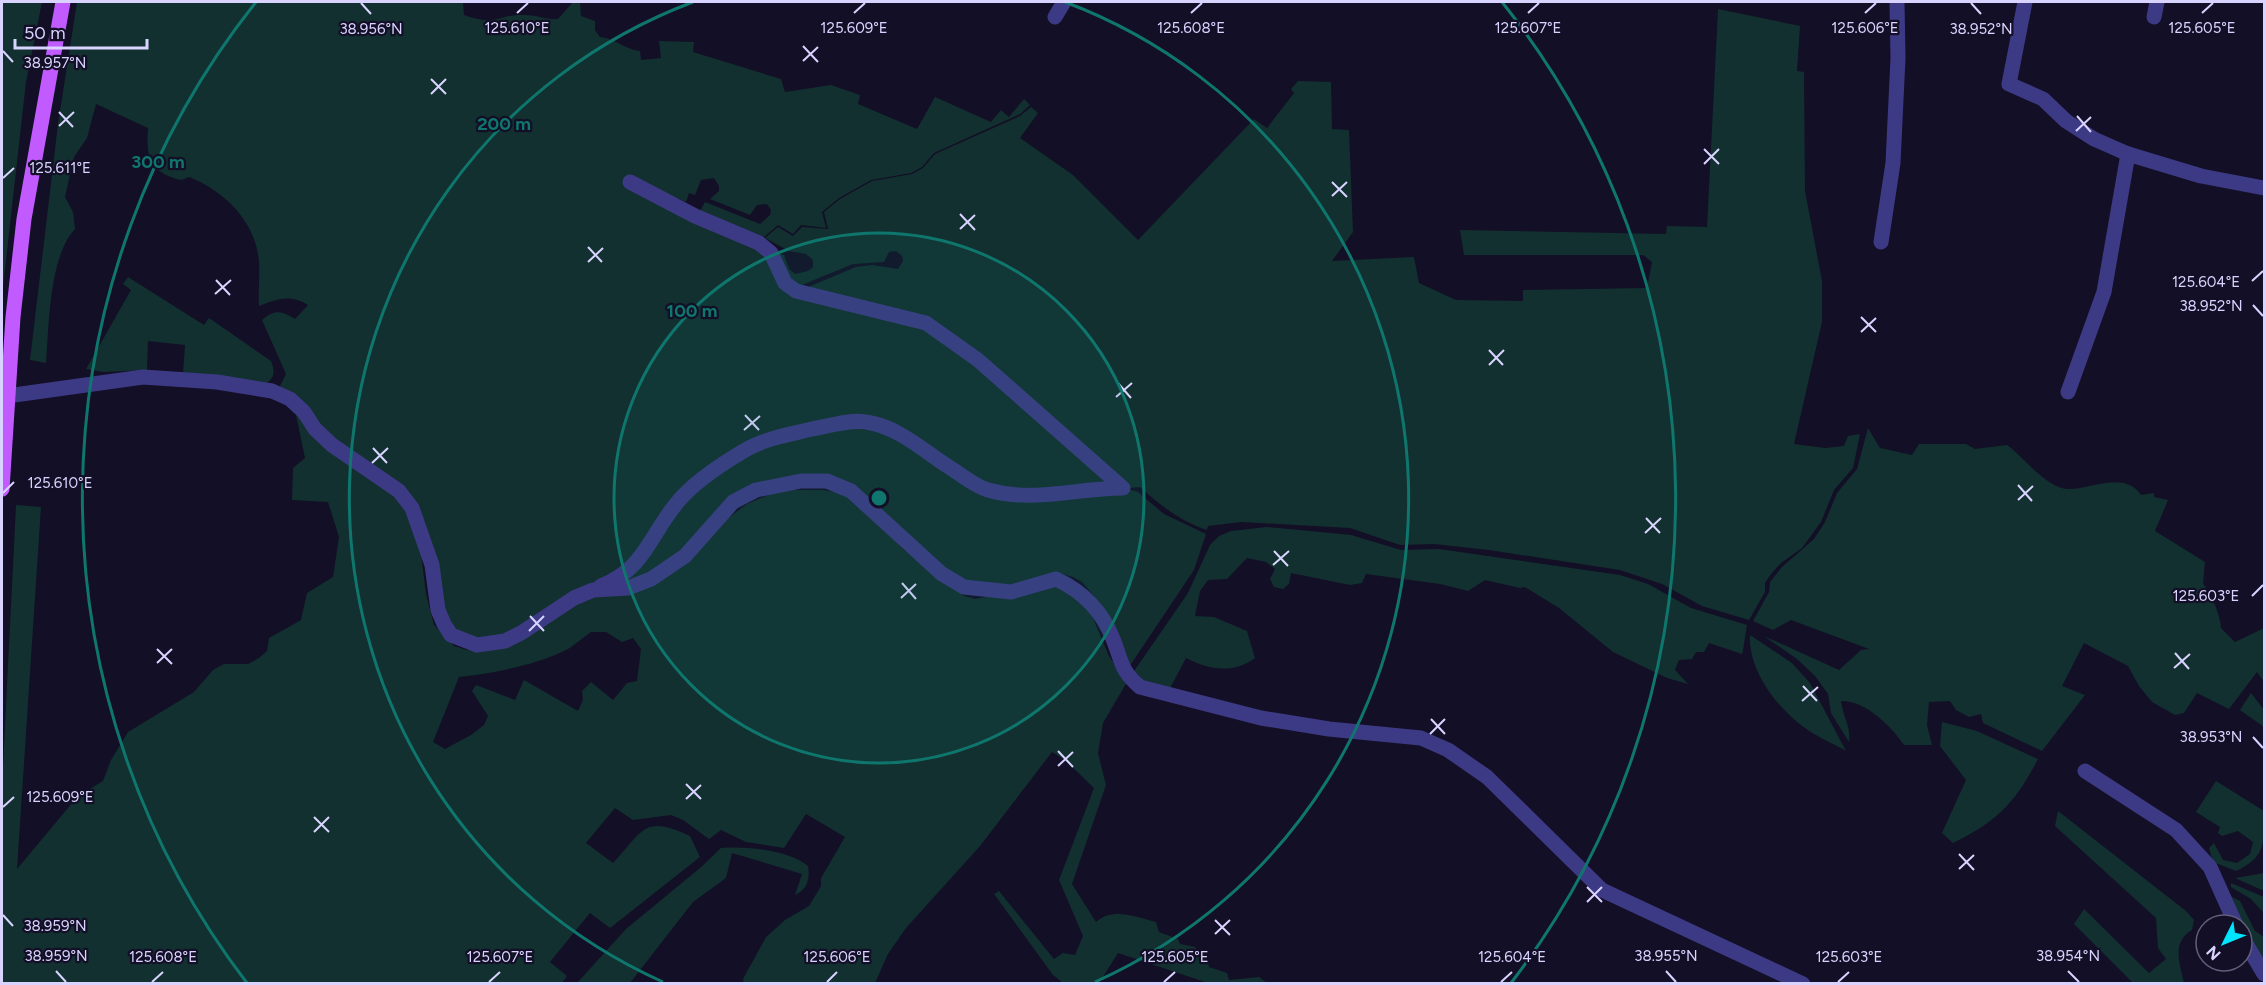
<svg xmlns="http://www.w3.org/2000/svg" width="2266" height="985" font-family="Figtree,sans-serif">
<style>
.green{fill:#12302f;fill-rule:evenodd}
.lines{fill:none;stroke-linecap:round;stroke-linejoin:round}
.minor{stroke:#3d3a85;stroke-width:15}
.major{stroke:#c25bff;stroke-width:15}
.ticks{fill:none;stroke:#d9d4ff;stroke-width:2}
.ring{fill:none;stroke:#0f766e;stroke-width:3}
.ticks-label{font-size:15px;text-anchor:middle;fill:#d9d4ff;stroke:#130f26;stroke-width:4.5;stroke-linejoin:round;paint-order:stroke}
.centre{fill:#0f766e;stroke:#130f26;stroke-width:3}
.ring-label{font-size:18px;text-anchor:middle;font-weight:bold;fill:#0f766e;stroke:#130f26;stroke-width:4.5;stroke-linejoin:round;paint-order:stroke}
</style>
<rect width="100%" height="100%" fill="#130f26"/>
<!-- green -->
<g class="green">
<path d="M2 2H42L26 82 2 296Z"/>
<path d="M77 2H463L464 15C498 27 496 14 525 15 537 15 546 20 558 19L573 2H580L581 16 595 21V30L600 37C616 39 624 49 640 51L641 60 661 58 659 41 694 42 693 52 781 79 785 92 831 85 860 95 858 104 917 129 935 97 991 122 1001 110 1009 117 1024 99 1030 105 1020 114 934 153 922 167 911 173 871 180 839 198 822 212 826 228 801 225 793 234 778 225 764 237 700 211 705 202 760 224 770 215 771 210 767 204 757 205 750 215 710 199 719 191V186L714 178 701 180 695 195 689 193 686 202 658 190 757 245 783 285 925 326 949 341 1110 481 1062 490 987 486 884 423 823 424 717 466 638 558 508 634 477 640 453 631 446 615 424 520 279 388 286 374 262 320C275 309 281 311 295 319L308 305C290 294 278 299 259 306 258 292 260 277 259 263 257 223 225 191 189 177L181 180C149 172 146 158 148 128L96 104 87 138 74 157 65 197 73 212 75 229C49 257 49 325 46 363L30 360 58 124Z"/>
<path d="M1718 9 1800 26 1797 71 1804 72 1805 191 1822 281V322L1794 444 1825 448 1844 446 1848 436 1860 434 1853 468 1834 490 1821 522 1802 548 1781 563 1771 574 1765 583V592L1749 620 1702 606 1662 584 1620 570 1489 550 1434 544 1400 545 1350 528 1241 522 1208 526 1207 530C1180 521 1161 506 1140 487L1128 488 952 337 801 290 856 267 872 265 898 269 903 261 902 256 896 251 889 252 884 262 853 264 797 287 787 282 773 251 784 255 789 269 795 274 808 271 813 267V260L806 254 789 251 765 238 778 227 793 236 802 227 828 229 824 212 840 199 872 181 912 174 923 168 935 154 1020 116 1031 107 1038 113 1020 138 1073 175 1138 240 1254 119 1267 128 1294 93 1291 89 1298 81 1331 82 1332 129 1349 130 1353 232 1332 261 1414 257 1419 283 1456 300 1523 301V290L1647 288 1652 262 1643 255H1464L1460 230 1666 234 1667 226 1707 227Z"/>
<path d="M128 277 204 325 209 318 271 361C275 371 275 377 266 384L183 374 185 345 148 341 147 370 104 372 86 369 131 290 123 284Z"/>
<path d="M295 410 400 501 419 538 426 594 434 625 454 646 467 650H483L578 599 631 591 747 504 778 491 792 490H823L852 495 904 550 964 596 975 599 1059 584 1089 609 1109 656 1127 682 1103 723 1098 753 1106 785 1072 884 1096 922C1113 907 1135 917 1156 922L1159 932 1178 939 1180 944 1195 947 1200 958 1208 960 1209 967 1227 973 1229 980 1259 977 1267 983H1208L1118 953 1099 983H1063L1053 975 994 894 999 891 1054 959 1063 953 1075 955 1083 936 1059 880 1094 788 1065 760 1052 752 980 846 906 928 888 954 875 983 744 984 743 979 766 937 785 920 809 906 821 886V878L845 837 806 814 784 848 746 842 721 830 709 839 683 820 671 815 633 820 615 808 586 843 613 863C644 831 642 814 690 836L700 857 610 928 590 913 550 962 567 976 562 983 2 984V786L16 505 41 507 17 869 78 796 103 781 111 760 128 732 194 692 213 670 224 664H248L259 658 267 651 269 638 301 620 307 593 333 577 339 537 328 502 292 500 293 468 305 458ZM591 632H606L622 642 633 638 641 649 637 681 627 683 613 700 591 682 582 691 583 700 578 711 524 680 515 700 476 685 472 691 488 716 484 725 471 735 445 749 433 742 459 677C493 673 532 666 564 651 573 647 582 638 591 632Z"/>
<path d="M852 425 882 428 974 486 1131 490 1138 492 1164 514 1206 534 1194 570 1129 667 1099 602 1082 582 1073 577 1055 572 1012 584 991 586 958 579 869 499 783 478C733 484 718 524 683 553 664 569 640 579 616 583L678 506 749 451Z"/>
<path d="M1868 428 1880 448 1912 455 1919 444H1966L1975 449 2007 445C2023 456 2046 488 2067 489 2091 490 2124 470 2141 495L2154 493V497L2168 500 2155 531 2205 562 2203 584C2211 592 2221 617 2221 628L2235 642 2264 628V682L2257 672 2229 709 2197 693 2184 713 2175 715 2152 702 2139 686 2128 666 2084 643 2062 686 2085 695 2042 751 1983 723 1981 714 1969 717 1956 710 1950 701 1929 702 1927 725 1932 745H1904C1891 726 1865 700 1841 701 1843 718 1851 725 1849 742L1831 713 1828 694 1815 676 1797 659 1764 636 1839 670 1861 650 1869 649 1791 620 1773 630 1753 621 1769 592 1770 582 1782 567 1814 539 1825 522 1837 493 1857 469Z"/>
<path d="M1267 527 1351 535 1401 550 1439 549 1620 575 1648 584 1691 608 1747 625 1743 650 1742 654 1709 643 1704 652H1696L1692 659 1679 660 1675 670 1688 684 1667 678 1613 652 1559 608 1525 587 1520 588 1485 580 1468 591 1440 584 1366 574 1362 583 1350 585 1291 573 1289 584 1283 589 1274 587 1270 579 1275 569 1266 562 1247 558 1227 579 1208 580 1200 591 1195 616 1214 617 1247 631 1255 658C1234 674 1209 670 1186 658L1168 692 1149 685 1132 674 1188 593 1210 545 1219 536 1231 531Z"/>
<path d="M1750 635 1792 663 1810 683 1846 751C1832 743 1817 737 1805 728 1777 708 1748 670 1750 635Z"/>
<path d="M2251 693 2264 710V727L2240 710Z"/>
<path d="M1942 722 1977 731 2038 759C2016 802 1997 822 1953 843L1942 833 1966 780 1940 746Z"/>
<path d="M2216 781 2264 811C2264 844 2266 857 2236 871L2213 862 2209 848 2214 843 2223 860 2237 863 2250 854 2253 842 2238 831 2222 836 2218 833 2220 827 2196 812Z"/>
<path d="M2058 811 2186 911 2194 920 2192 930C2171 942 2180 964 2184 983H2133L2074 924 2084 909 2149 973 2166 959 2158 948 2156 918 2055 826Z"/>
<path d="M721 848C746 846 789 850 808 866 810 878 808 889 795 895L802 874 732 853 726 878 693 902 630 983H577L626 929 700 868Z"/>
<path d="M2264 873V891L2235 878Z"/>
<path d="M2231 883 2264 897 2263 912 2251 899 2231 887Z"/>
<path d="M2230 896 2240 901 2255 931 2264 937V960L2242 925Z"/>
</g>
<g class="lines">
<!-- minor -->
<g class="minor">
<path d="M2025 2 2009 84 2043 99 2066 121 2094 139 2128 154 2201 176 2264 188"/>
<path d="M1055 17 1064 2"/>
<path d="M2154 17 2157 2"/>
<path d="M1881 242 1893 163 1898 58 1897 2"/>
<path d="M2068 392 2104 292 2128 154"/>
<path d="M7 396 143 377 217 382 272 391 290 399 304 412 315 429 332 445 399 491 412 508 432 565 438 610 444 624 451 635 477 645 505 641 521 633 574 598 593 590 628 588 651 579 685 556 733 502 756 490 801 481H827L851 491 942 574 964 587 1011 592 1056 579C1082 591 1102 611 1113 639 1122 661 1120 670 1140 687L1261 718 1329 729 1421 738 1448 750 1487 777 1602 890 1803 984"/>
<path d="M601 586C645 568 649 537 676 504 693 482 723 463 747 449 767 438 791 434 812 429 829 426 850 419 866 422 897 426 924 451 949 467 962 475 974 486 988 490 1034 503 1078 488 1123 488L978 360 926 323 796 291 785 283 771 253 759 243 695 216 630 182"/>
<path d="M2085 771 2176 830 2210 867 2236 925"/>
<path d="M2242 937 2264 974"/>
</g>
<!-- major -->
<path class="major" d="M2 489 13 317 24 219 63 2"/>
</g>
<!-- ticks -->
<path class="ticks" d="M361 3 371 14M1971 3 1981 14M517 13 528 3M854 13 865 3M1191 13 1202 3M1528 13 1539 3M1865 13 1876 3M2202 13 2213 3M803 46 818 62M3 51 13 62M803 61 818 47M431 79 446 94M431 94 446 79M59 112 73 127M2077 116 2091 132M59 126 74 112M2076 131 2091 117M1704 149 1719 164M1704 164 1719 149M3 178 14 168M1332 182 1347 197M1332 196 1347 182M960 214 975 230M960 229 975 215M588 247 602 262M588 262 603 248M216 280 230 295M2252 281 2263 271M215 294 231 280M2253 305 2263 316M1861 317 1876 332M1861 332 1876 318M1489 350 1503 365M1489 365 1504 350M1117 382 1131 398M1116 397 1132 383M745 415 759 430M744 430 760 416M373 448 387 463M372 463 388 448M2018 485 2032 501M3 493 14 482M2018 500 2033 486M1646 518 1660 533M1645 533 1661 518M1274 551 1288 566M1273 565 1289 551M902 583 916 599M2252 596 2263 585M901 598 916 584M530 616 544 631M529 631 544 616M157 649 172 664M2175 653 2189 669M157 663 172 649M2174 668 2190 654M1803 686 1817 701M1802 701 1818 687M1431 719 1445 734M1430 734 1445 719M2253 737 2263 748M1058 751 1073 767M1058 766 1073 752M686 784 701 799M686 799 701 785M3 807 14 797M314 817 329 832M314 832 329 817M1959 854 1974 870M1959 869 1974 855M1587 887 1602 902M1587 902 1602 887M3 915 13 926M1215 920 1230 935M1215 934 1230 920M56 971 66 982M1666 971 1676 982M2068 971 2079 982M152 982 163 972M489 982 500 972M827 982 837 972M1164 982 1175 972M1501 982 1512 972M1838 982 1849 972"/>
<!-- distance rings -->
<circle cx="879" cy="498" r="265" fill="#0f766e" fill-opacity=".12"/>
<g class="ring">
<circle cx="879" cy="498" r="265"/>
<path d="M663 982A530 530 0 0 1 693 2M1065 2A530 530 0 0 1 1095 982"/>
<path d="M247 983A796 796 0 0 1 256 2M1502 2A796 796 0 0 1 1511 983"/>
</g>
<g class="ticks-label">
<text x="517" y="33">125.610°E</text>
<text x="854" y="33">125.609°E</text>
<text x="1191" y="33">125.608°E</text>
<text x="1528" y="33">125.607°E</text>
<text x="1865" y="33">125.606°E</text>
<text x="2202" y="33">125.605°E</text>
<text x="371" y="34">38.956°N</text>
<text x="1981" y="34">38.952°N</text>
<text x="55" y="68">38.957°N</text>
<text x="60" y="173">125.611°E</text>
<text x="2206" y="287">125.604°E</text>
<text x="2211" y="311">38.952°N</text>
<text x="60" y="488">125.610°E</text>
<text x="2206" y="601">125.603°E</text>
<text x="2211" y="742">38.953°N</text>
<text x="60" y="802">125.609°E</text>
<text x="55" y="931">38.959°N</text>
<text x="56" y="961">38.959°N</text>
<text x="1666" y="961">38.955°N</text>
<text x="2068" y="961">38.954°N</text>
<text x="163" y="962">125.608°E</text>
<text x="500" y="962">125.607°E</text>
<text x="837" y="962">125.606°E</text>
<text x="1175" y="962">125.605°E</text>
<text x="1512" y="962">125.604°E</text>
<text x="1849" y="962">125.603°E</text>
</g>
<circle cx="879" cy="498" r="9" class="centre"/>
<g class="ring-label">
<text x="504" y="130">200 m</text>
<text x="158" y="168">300 m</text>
<text x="692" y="317">100 m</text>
</g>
<!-- border -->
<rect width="2266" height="985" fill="none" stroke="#d9d4ff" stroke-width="6"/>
<!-- north arrow -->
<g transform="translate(2224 943) rotate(227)"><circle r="28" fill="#130f26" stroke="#625e7d" stroke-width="1.5"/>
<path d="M0-4.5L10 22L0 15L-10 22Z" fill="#00e5ff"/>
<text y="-9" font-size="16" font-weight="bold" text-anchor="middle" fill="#d9d4ff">N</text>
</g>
<!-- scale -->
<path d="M15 39v9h132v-9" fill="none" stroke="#d9d4ff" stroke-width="3"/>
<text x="24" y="39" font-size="18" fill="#d9d4ff" stroke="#130f26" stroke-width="4.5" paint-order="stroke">50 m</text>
</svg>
